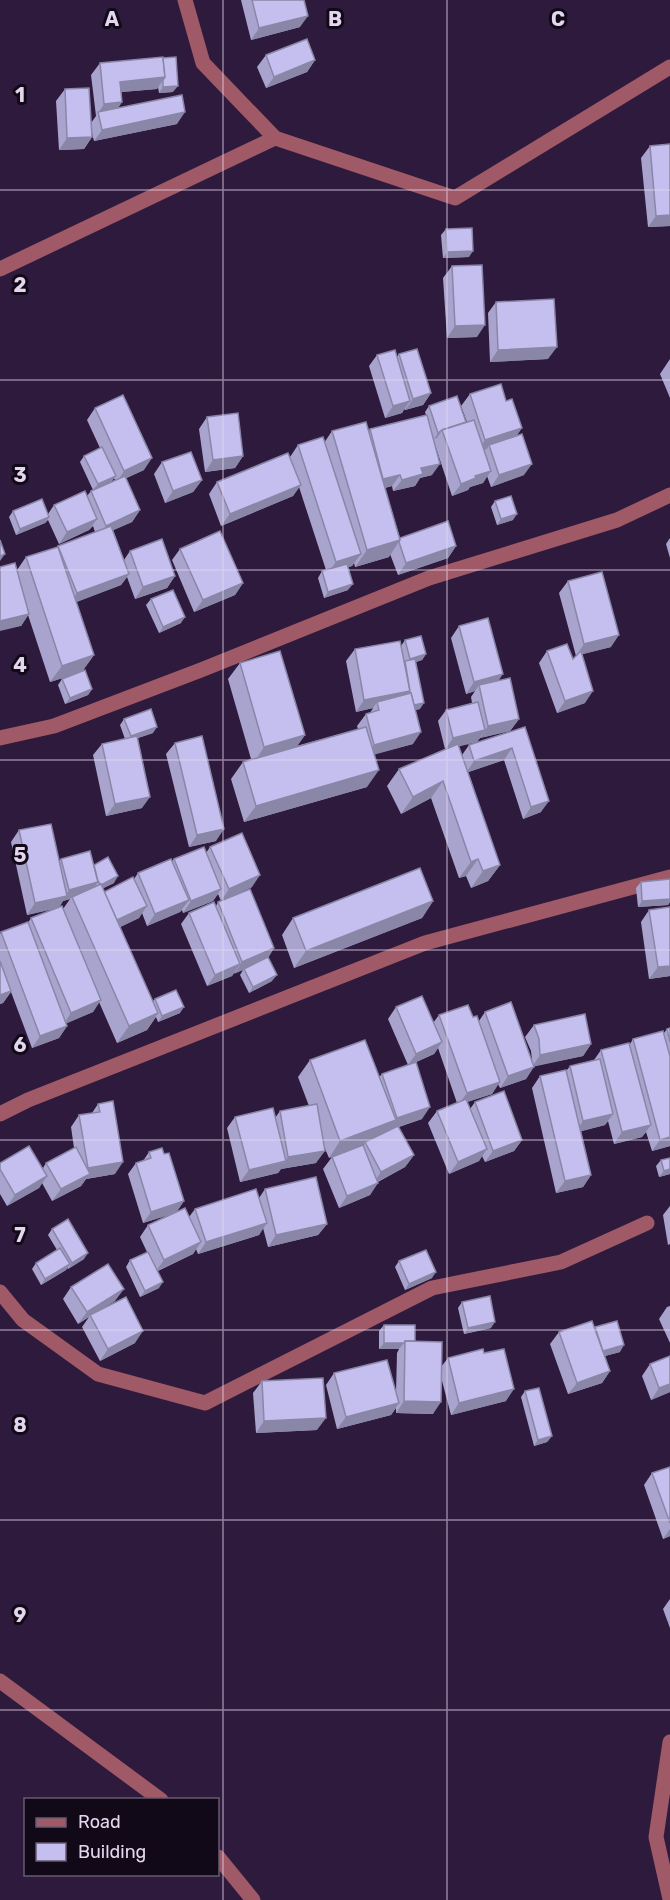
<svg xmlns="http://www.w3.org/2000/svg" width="670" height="1900" font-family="Rubik,sans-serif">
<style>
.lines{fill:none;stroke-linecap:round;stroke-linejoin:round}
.minor{stroke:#a05966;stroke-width:15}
.wall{fill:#a9a4ce;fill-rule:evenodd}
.shaded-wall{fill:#8986a7}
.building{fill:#c4bfef;stroke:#8986a7;stroke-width:1.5}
.grid{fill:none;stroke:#e3d7ee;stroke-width:1.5;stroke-opacity:0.55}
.grid-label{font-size:20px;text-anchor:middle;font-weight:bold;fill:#e3d7ee;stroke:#120918;stroke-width:6;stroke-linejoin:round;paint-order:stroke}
</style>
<rect width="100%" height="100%" fill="#2e1a3c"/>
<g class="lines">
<!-- minor -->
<g class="minor">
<path d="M185 0 203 63 275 138"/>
<path d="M0 269 275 138 455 198 670 67"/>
<path d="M0 738 54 726 201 670 429 578 617 520 670 495"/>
<path d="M0 1114 28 1100 425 943 670 877"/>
<path d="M0 1292 23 1320 98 1374 205 1403 432 1288 561 1262 647 1223"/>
<path d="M0 1681 161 1800"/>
<path d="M670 1742 656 1837 670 1899"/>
<path d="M218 1857 253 1900"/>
</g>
</g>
<!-- wall -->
<g class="wall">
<path d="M241 0H304L300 27 251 40Z"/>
<path d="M266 55 315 60 307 72 266 88 257 67Z"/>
<path d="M163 57 173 92 159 93 158 87 157 89 121 92 122 102 118 108 177 124 94 141 91 130 92 137 84 149 59 150 56 101 65 89 91 123 96 116 91 75 100 63Z"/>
<path d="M670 144V226L648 227 641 158 650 146Z"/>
<path d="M446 229 469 257 443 258 441 235Z"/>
<path d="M452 266 477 337 447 338 443 278Z"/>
<path d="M496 302 548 359 490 362 488 313Z"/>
<path d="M399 354 431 393 423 405 405 410 404 409 402 413 385 418 369 366 377 355 397 357Z"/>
<path d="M670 359V398L660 374Z"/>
<path d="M470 394 516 436 524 475 491 487 487 476 483 483 470 487 468 490 452 496 435 445 432 475 420 478 415 486 393 491 392 486 385 488 400 538 456 546 448 558 398 575 390 554 389 557 355 567 354 563 352 566 348 567V590L324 598 318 578 322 571 326 570 299 487 293 496 221 526 209 494 217 482 290 457 298 445 324 443 332 431H369L370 429 426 415 425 412 429 406 466 422H467L461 406Z"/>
<path d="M95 408 144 470 126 478 140 510 132 522 113 530 124 560 130 551 175 576 167 588 135 599 127 577 121 585 76 602 94 655 82 671 92 689 88 695 65 704 58 685 62 679 75 674 50 682 28 615 21 626 17 570 26 557 58 547 95 532 93 526 89 530 59 544 48 520 45 523 16 535 9 517 13 511 48 514 54 505 87 496 91 491 115 480 114 478 111 482 93 490 80 462 84 456 100 448 87 420Z"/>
<path d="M207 417 243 456 235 468 205 472 199 429Z"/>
<path d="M162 462 202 480 193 492 165 503 154 474Z"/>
<path d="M495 501 513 520 497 525 491 507Z"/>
<path d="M670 538V558L666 544Z"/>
<path d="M180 549 243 583 235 595 194 612 172 560Z"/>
<path d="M568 581 611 647 582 654 585 703 557 713 539 663 547 651 573 659 576 656 559 593Z"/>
<path d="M151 599 181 623 159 633 146 605Z"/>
<path d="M459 626 498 681 519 719 510 731 480 738 477 742 458 746 462 755 469 745 525 727 541 812 523 819 504 760 468 772 500 865 488 881 471 888 466 876 459 878 431 798 401 814 387 786 399 769 445 749 438 721 446 710 472 703 471 697 475 691 466 694 451 638Z"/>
<path d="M405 640 426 654 422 660 416 662 420 709 415 710 413 744 374 754 367 787 244 822 231 779 243 762 251 759 228 679 240 663 305 735 297 746 358 729 357 726 366 714 370 713 373 708 356 712 346 661 355 649 401 646Z"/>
<path d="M124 719 153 733 138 738 142 808 106 816 93 755 102 744 125 739 120 725Z"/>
<path d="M175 743 216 841 189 847 166 754Z"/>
<path d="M19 830 59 862 61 859 94 865 114 883 103 888 104 892 134 879 138 873 172 861 174 859 206 853 210 847 252 887 221 901 218 894 213 901 183 913 182 910 180 912 147 926 142 913 139 918 120 927 153 1001 155 999 180 1013 158 1022 156 1017 147 1030 117 1043 99 1002 93 1012 66 1023 67 1026 59 1038 32 1048 11 992 3 1003 0 1004V934L1 932 28 923 31 918 56 908 27 915 11 842ZM70 899 63 909 59 907 63 901Z"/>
<path d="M670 879V902L668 905 638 907 636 888 641 882Z"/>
<path d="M433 901 422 918 294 968 282 935 293 918Z"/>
<path d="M218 902 274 948 268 958 272 981 249 993 240 975 243 970 234 973 232 976 207 986 181 924 189 913 216 906Z"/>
<path d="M649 910 670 976 649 979 641 922Z"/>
<path d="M396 1007 433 1023 439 1015 473 1017 479 1021 485 1012 532 1060 531 1051 525 1037 534 1025 591 1044 583 1056 534 1066 526 1079 500 1088 498 1084 492 1094 467 1102 470 1109 475 1102 522 1140 514 1151 485 1162 482 1156 479 1161 449 1174 428 1123 437 1111 457 1103 438 1048 434 1054 412 1064 422 1119 399 1127 414 1155 405 1167 378 1182 370 1195 339 1208 323 1169 332 1157 363 1146 364 1144 329 1158 323 1144 316 1163 281 1169 278 1173 240 1182 227 1128 235 1117 275 1118 280 1111 309 1106 298 1077 310 1060 379 1077 382 1074 408 1065 388 1019Z"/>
<path d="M670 1028V1146L652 1151 646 1132 642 1137 614 1144 608 1121 605 1125 581 1131 591 1175 583 1187 556 1193 532 1088 540 1076 567 1070 570 1066 594 1060 601 1050 630 1044 633 1039 664 1033 667 1029Z"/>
<path d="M98 1104 115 1174 86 1179 81 1186 52 1201 42 1183 39 1188 7 1206 0 1194V1163L43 1168 46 1163 74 1148 71 1127 79 1115 92 1113Z"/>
<path d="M149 1152 164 1154 184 1201 177 1211 189 1217 195 1209 259 1198 265 1189 327 1224 318 1235 268 1247 263 1228 259 1235 198 1254 196 1249 193 1254 158 1271 159 1288 140 1297 126 1267 130 1260 147 1252 140 1237 148 1225 168 1215 143 1223 128 1174 136 1163 143 1161Z"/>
<path d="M670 1158V1174L659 1177 656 1166 661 1160Z"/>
<path d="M670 1206V1244L668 1245 663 1215Z"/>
<path d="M52 1229 84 1259 68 1269 67 1268 66 1270 41 1285 32 1269 36 1263 57 1250 48 1235Z"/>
<path d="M399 1261 432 1278 405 1290 395 1267Z"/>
<path d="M71 1287 115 1301 100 1310 135 1343 100 1361 82 1327 89 1317 78 1324 63 1299Z"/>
<path d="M462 1302 491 1328 464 1334 458 1308Z"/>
<path d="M670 1306V1343L659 1319 667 1307Z"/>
<path d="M384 1325 415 1341 441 1367 448 1358 484 1353 506 1401 451 1415 441 1377 433 1414 396 1413V1408L391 1415 337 1429 326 1385 334 1373 396 1393 397 1353 399 1349H379V1331Z"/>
<path d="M595 1327 620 1352 605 1356 610 1371 602 1383 568 1394 550 1344 559 1332Z"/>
<path d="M670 1356V1392L651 1400 642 1376 650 1364Z"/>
<path d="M262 1381 317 1430 256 1433 253 1393Z"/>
<path d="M525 1391 552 1436 547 1442 534 1446 521 1397Z"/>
<path d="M670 1467V1536L663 1539 644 1485 652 1473Z"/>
<path d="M670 1599V1628L663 1609Z"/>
</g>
<!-- shaded-wall -->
<g class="shaded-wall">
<path d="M308 16 300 27 251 40 259 28Z"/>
<path d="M315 60 307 72 266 88 274 77Z"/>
<path d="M165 77 157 89 111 93 120 82Z"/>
<path d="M178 86 173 92 159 93 163 87Z"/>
<path d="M122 102 114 114 98 112 96 116 104 104Z"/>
<path d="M185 112 177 124 94 141 102 130Z"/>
<path d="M92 137 84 149 59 150 67 138Z"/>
<path d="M670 215V226L648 227 656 216Z"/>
<path d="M473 251 469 257 443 258 447 252Z"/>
<path d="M485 325 477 337 447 338 455 326Z"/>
<path d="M557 347 548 359 490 362 498 350Z"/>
<path d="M431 393 423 405 405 410 413 399Z"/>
<path d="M410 401 402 413 385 418 393 406Z"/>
<path d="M522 428 514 440 489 445 487 449 477 452 485 440Z"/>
<path d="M441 432 437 438 434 439 438 433Z"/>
<path d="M243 456 235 468 205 472 213 460Z"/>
<path d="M152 458 144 470 116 483 124 471Z"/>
<path d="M440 464 432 475 420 478 415 486 393 491 402 480 421 468Z"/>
<path d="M532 464 524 475 491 487 499 475Z"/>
<path d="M491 471 483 483 470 487 468 490 452 496 461 484 475 476Z"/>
<path d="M400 475 392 486 375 490 383 479Z"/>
<path d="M116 476 111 482 93 490 98 484Z"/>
<path d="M202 480 193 492 165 503 173 491Z"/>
<path d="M301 485 293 496 221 526 230 514Z"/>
<path d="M140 510 132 522 98 537 106 526Z"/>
<path d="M517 514 513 520 497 525 501 519Z"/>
<path d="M49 517 45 523 16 535 20 529Z"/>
<path d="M97 519 89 530 59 544 67 532Z"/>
<path d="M400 540 389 557 355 567 367 550Z"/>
<path d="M456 546 448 558 398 575 406 563Z"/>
<path d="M5 554 0 561V556Z"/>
<path d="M361 554 352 566 327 574 336 562Z"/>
<path d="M129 574 121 585 69 605 77 593Z"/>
<path d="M175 576 167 588 135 599 143 587Z"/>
<path d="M243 583 235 595 194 612 203 600Z"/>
<path d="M353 584 348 590 324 598 328 592Z"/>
<path d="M29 614 21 626 0 631V621Z"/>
<path d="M185 617 181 623 159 633 163 627Z"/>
<path d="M619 635 611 647 576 656 584 644Z"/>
<path d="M426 654 422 660 406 665 410 659Z"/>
<path d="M94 655 82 672 50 682 62 666Z"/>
<path d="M503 674 495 686 479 685 475 691 466 694 474 682Z"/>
<path d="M92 689 88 695 65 704 70 698Z"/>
<path d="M410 691 402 703 377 702 373 708 356 712 364 700Z"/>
<path d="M593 691 585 703 557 713 565 701Z"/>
<path d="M424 703 420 709 405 712 410 706Z"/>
<path d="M519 719 510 731 480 738 488 726Z"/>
<path d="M157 727 153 733 126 742 131 736Z"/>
<path d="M485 730 477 742 445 750 453 738Z"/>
<path d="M421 732 413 744 366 757 374 745Z"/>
<path d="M305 735 293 752 253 764 264 747Z"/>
<path d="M512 748 504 760 466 773 474 761Z"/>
<path d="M379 770 367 787 244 822 256 806Z"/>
<path d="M443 781 431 798 401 814 413 797Z"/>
<path d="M150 797 142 808 106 816 115 804Z"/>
<path d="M549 801 541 812 523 819 531 807Z"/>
<path d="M224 829 216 841 189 847 197 835Z"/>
<path d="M478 859 466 876 459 878 471 862Z"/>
<path d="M500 865 488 881 471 888 483 871Z"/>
<path d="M260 875 252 887 221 901 229 889Z"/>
<path d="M118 876 114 883 96 892 100 886Z"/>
<path d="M98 882 90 894 72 897 70 899 63 901 59 908 27 915 35 903 65 897 69 890Z"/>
<path d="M221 889 213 901 183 913 191 901Z"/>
<path d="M670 899V902L668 905 638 907 642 901Z"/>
<path d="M189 900 180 912 147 926 155 914Z"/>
<path d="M433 901 422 918 294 968 306 951Z"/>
<path d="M147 906 139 918 108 933 116 921Z"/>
<path d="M274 948 266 960 234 974 242 962Z"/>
<path d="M240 964 232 976 207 986 215 975Z"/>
<path d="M670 966V976L649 979 658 967Z"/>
<path d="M277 975 272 981 249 993 253 987Z"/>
<path d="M11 991 3 1003 0 1004V995Z"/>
<path d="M101 1000 93 1012 63 1025 71 1013Z"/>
<path d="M184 1007 180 1013 158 1022 162 1016Z"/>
<path d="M158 1013 147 1030 117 1043 129 1026Z"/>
<path d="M67 1026 59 1038 32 1048 40 1036Z"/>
<path d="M442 1042 434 1054 408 1065 416 1054Z"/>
<path d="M591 1044 583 1056 532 1067 540 1055Z"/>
<path d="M534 1067 526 1079 500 1088 508 1076Z"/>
<path d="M500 1082 492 1094 458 1105 467 1093Z"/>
<path d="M430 1107 422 1119 388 1130 397 1118Z"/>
<path d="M613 1114 605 1125 575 1133 583 1121Z"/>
<path d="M396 1120 384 1137 365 1142 364 1144 329 1158 340 1141Z"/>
<path d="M651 1125 642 1137 614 1144 622 1132Z"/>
<path d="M670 1137V1146L652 1151 660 1140Z"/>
<path d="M522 1140 514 1151 485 1162 493 1151Z"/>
<path d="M487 1149 479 1161 449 1174 458 1162Z"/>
<path d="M325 1151 316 1163 281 1169 278 1173 240 1182 249 1170 285 1162 288 1157Z"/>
<path d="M414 1155 405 1167 373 1184 381 1172Z"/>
<path d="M123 1162 115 1174 86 1179 81 1186 52 1201 61 1189 81 1179 88 1168Z"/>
<path d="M670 1169V1174L659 1177 664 1171Z"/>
<path d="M591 1175 583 1187 556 1193 565 1181Z"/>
<path d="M47 1176 39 1188 7 1206 15 1195Z"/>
<path d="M378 1183 370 1195 339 1208 347 1196Z"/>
<path d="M184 1201 176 1213 143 1223 151 1212Z"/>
<path d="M267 1223 259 1235 198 1254 206 1242Z"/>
<path d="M327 1224 318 1235 268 1247 276 1235Z"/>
<path d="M201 1242 193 1254 156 1271 164 1260Z"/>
<path d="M88 1253 84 1259 68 1269 72 1263Z"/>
<path d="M70 1264 66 1270 41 1285 45 1279Z"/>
<path d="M436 1272 432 1278 405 1290 409 1284Z"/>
<path d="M163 1282 159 1288 140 1297 145 1291Z"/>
<path d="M124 1289 115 1301 91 1316 90 1315 89 1317 78 1324 87 1312Z"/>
<path d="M495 1322 491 1328 464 1334 468 1328Z"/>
<path d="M143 1331 135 1343 100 1361 108 1349Z"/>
<path d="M384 1343H404L399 1349H379Z"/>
<path d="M624 1345 620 1352 597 1358 602 1352Z"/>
<path d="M610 1371 602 1383 568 1394 577 1383Z"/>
<path d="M670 1384V1392L651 1400 659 1388Z"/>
<path d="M514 1389 506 1401 451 1415 459 1403Z"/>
<path d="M404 1401 441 1402 433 1414 396 1413Z"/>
<path d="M399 1403 391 1415 337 1429 346 1417Z"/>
<path d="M326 1418 317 1430 256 1433 264 1421Z"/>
<path d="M552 1436 547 1442 534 1446 538 1440Z"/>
<path d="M670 1529V1536L663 1539Z"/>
</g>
<!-- building -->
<g class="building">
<path d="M252 0H304L308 16 259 28Z"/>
<path d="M307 39 315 60 274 77 266 55Z"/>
<path d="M163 57 165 77 120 82 122 102 104 104 100 63Z"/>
<path d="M176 57 178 86 163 87V80L165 77 163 58Z"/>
<path d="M89 88 92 137 67 138 65 89Z"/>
<path d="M182 95 185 112 102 130 98 112Z"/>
<path d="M670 144V215L656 216 650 146Z"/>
<path d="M472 228 473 251 447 252 446 229Z"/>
<path d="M482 265 485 325 455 326 452 266Z"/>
<path d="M554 299 557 347 498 350 496 302Z"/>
<path d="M417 349 431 393 413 399 399 354Z"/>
<path d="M395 350 410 401 393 406 377 355Z"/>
<path d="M501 384 506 401 512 399 522 428 485 440 470 394Z"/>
<path d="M123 395 152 458 124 471 95 408Z"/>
<path d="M457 396 466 422 442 430 438 433 429 406Z"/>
<path d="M238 413 243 456 213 460 207 417Z"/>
<path d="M427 415 440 464 421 468 423 474 402 480 400 475 383 479 370 429Z"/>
<path d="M474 420 491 471 475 476 476 478 461 484 442 430Z"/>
<path d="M366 422 400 540 367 550 332 431Z"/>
<path d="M522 434 532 464 499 475 489 445Z"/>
<path d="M323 437 361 554 336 562 298 445Z"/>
<path d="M102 447 116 476 98 484 84 456Z"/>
<path d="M191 452 202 480 173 491 162 462Z"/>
<path d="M288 453 301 485 230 514 217 482Z"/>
<path d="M125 476 140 510 106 526 91 491Z"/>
<path d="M85 491 97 519 67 532 54 505Z"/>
<path d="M511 496 517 514 501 519 495 501Z"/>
<path d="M42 499 49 517 20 529 13 511Z"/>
<path d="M448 521 456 546 406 563 399 542 400 540V538Z"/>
<path d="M111 526 129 574 77 593 58 546Z"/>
<path d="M220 531 243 583 203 600 180 549Z"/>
<path d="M162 539 175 576 143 587 130 551Z"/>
<path d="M0 540 5 554 0 556Z"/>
<path d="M58 547 94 655 62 666 26 557Z"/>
<path d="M15 563 29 614 0 621V567Z"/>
<path d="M347 564 353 584 328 592 322 571Z"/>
<path d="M602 572 619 635 584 644 568 581Z"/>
<path d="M173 590 185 617 163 627 151 599Z"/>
<path d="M488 618 503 674 474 682 459 626Z"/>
<path d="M421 636 426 654 410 659 405 640Z"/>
<path d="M400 641 410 691 364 700 355 649Z"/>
<path d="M567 644 573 659 581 651 593 691 565 701 547 651Z"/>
<path d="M280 651 305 735 264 747 240 663Z"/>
<path d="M415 659 424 703 414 705 411 693 409 694 410 691 405 661Z"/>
<path d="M85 670 92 689 70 698 62 679Z"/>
<path d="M510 678 519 719 488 726 479 685Z"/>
<path d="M411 693 421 732 374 745 366 714 379 710 377 702Z"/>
<path d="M478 702 485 730 453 738 446 710Z"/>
<path d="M151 709 157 727 131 736 124 719Z"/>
<path d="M366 727 379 770 256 806 243 762Z"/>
<path d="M525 727 549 801 531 807 512 748 474 761 469 745Z"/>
<path d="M137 736 150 797 115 804 102 744Z"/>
<path d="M202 736 224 829 197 835 175 743Z"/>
<path d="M458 744 500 865 483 871 478 859 471 862 443 781 413 797 399 769Z"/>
<path d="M51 824 67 896 35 903 19 830Z"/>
<path d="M242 833 260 875 229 889 210 847Z"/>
<path d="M204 847 221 889 191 901 174 859Z"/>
<path d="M90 851 98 882 69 890 61 859Z"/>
<path d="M108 857 118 876 101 885V884H100L98 881 94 865Z"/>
<path d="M171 859 189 900 155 914 138 873Z"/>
<path d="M420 868 433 901 306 951 293 918Z"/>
<path d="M133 877 147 906 117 920 104 892Z"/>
<path d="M670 879V899L642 901 641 882Z"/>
<path d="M101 884 158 1013 129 1026 72 897Z"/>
<path d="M250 889 274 948 242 962 218 902Z"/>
<path d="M214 902 240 964 215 975 189 913Z"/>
<path d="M62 906 101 1000 71 1013 31 918Z"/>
<path d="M670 907V966L658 967 649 910Z"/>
<path d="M28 922 67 1026 40 1036 1 932Z"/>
<path d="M268 957 277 975 253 987 244 969Z"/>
<path d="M0 961 11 991 0 995Z"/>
<path d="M176 990 184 1007 162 1016 155 999Z"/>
<path d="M422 996 442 1042 416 1054 396 1007Z"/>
<path d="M511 1002 534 1067 508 1076 485 1012Z"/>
<path d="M468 1005 473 1017 477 1016 500 1082 467 1093 439 1015Z"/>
<path d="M585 1014 591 1044 540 1055 539 1039 534 1025Z"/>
<path d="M670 1028V1042L667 1029Z"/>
<path d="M663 1031 670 1056V1137L660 1140 633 1039Z"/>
<path d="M365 1040 396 1120 340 1141 310 1060Z"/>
<path d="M629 1043 651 1125 622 1132 601 1050Z"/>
<path d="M600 1059 613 1114 583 1121 570 1066Z"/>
<path d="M416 1062 430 1107 397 1118 382 1074Z"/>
<path d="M566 1070 591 1175 565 1181 540 1076Z"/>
<path d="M504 1091 522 1140 493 1151 475 1102Z"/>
<path d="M466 1099 487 1149 458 1162 437 1111Z"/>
<path d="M113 1101 123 1162 88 1168 79 1115 100 1112 98 1104Z"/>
<path d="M317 1104 325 1151 288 1157 280 1111Z"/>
<path d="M273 1108 286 1161 249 1170 235 1117Z"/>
<path d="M398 1126 414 1155 381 1172 365 1142Z"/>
<path d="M363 1145 378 1183 347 1196 332 1157Z"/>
<path d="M29 1146 47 1176 15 1195 0 1169V1163Z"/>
<path d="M76 1147 90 1174 61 1189 46 1163Z"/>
<path d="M162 1148 164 1154 169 1153 184 1201 151 1212 136 1163 151 1158 149 1152Z"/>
<path d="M670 1158V1169L664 1171 661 1160Z"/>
<path d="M316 1177 327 1224 276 1235 265 1189Z"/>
<path d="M256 1189 267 1223 206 1242 195 1209Z"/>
<path d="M185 1208 201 1242 164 1260 148 1225Z"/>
<path d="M68 1219 88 1253 72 1263 52 1229Z"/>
<path d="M60 1248 70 1264 45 1279 36 1263Z"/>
<path d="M426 1250 436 1272 409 1284 399 1261Z"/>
<path d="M148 1252 163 1282 145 1291 130 1260Z"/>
<path d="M108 1264 124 1289 87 1312 71 1287Z"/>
<path d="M490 1296 495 1322 468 1328 462 1302Z"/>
<path d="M126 1297 143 1331 108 1349 90 1315Z"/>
<path d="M592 1321 610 1371 577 1383 559 1332Z"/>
<path d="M617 1321 624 1345 603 1351 595 1327Z"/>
<path d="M384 1325H415V1341H405L404 1343H384Z"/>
<path d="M405 1341 442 1342 441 1402 404 1401Z"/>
<path d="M483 1349 484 1353 504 1349 514 1389 459 1403 448 1358Z"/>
<path d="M670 1356V1384L659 1388 650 1364Z"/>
<path d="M387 1360 399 1403 346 1417 334 1373Z"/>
<path d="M323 1378 326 1418 264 1421 262 1381Z"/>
<path d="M539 1388 552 1436 538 1440 525 1391Z"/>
<path d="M670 1467V1523L652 1473Z"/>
</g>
<!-- grid -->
<path class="grid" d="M223 0V1900M447 0V1900M0 190H670M0 380H670M0 570H670M0 760H670M0 950H670M0 1140H670M0 1330H670M0 1520H670M0 1710H670"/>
<g class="grid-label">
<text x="112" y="26">A</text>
<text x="335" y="26">B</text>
<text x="558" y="26">C</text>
<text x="20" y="102">1</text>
<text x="20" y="292">2</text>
<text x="20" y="482">3</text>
<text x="20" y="672">4</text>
<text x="20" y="862">5</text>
<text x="20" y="1052">6</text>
<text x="20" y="1242">7</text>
<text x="20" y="1432">8</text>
<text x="20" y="1622">9</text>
</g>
<!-- legend -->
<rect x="24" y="1798" width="195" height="78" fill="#120918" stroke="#665b6e" stroke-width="1.5"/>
<rect x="36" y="1818" width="30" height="9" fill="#a05966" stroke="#665b6e" stroke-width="1.5"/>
<text x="78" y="1828" font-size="18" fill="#e3d7ee">Road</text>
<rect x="36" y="1843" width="30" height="18" fill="#c4bfef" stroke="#665b6e" stroke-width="1.5"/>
<text x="78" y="1858" font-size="18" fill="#e3d7ee">Building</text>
</svg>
